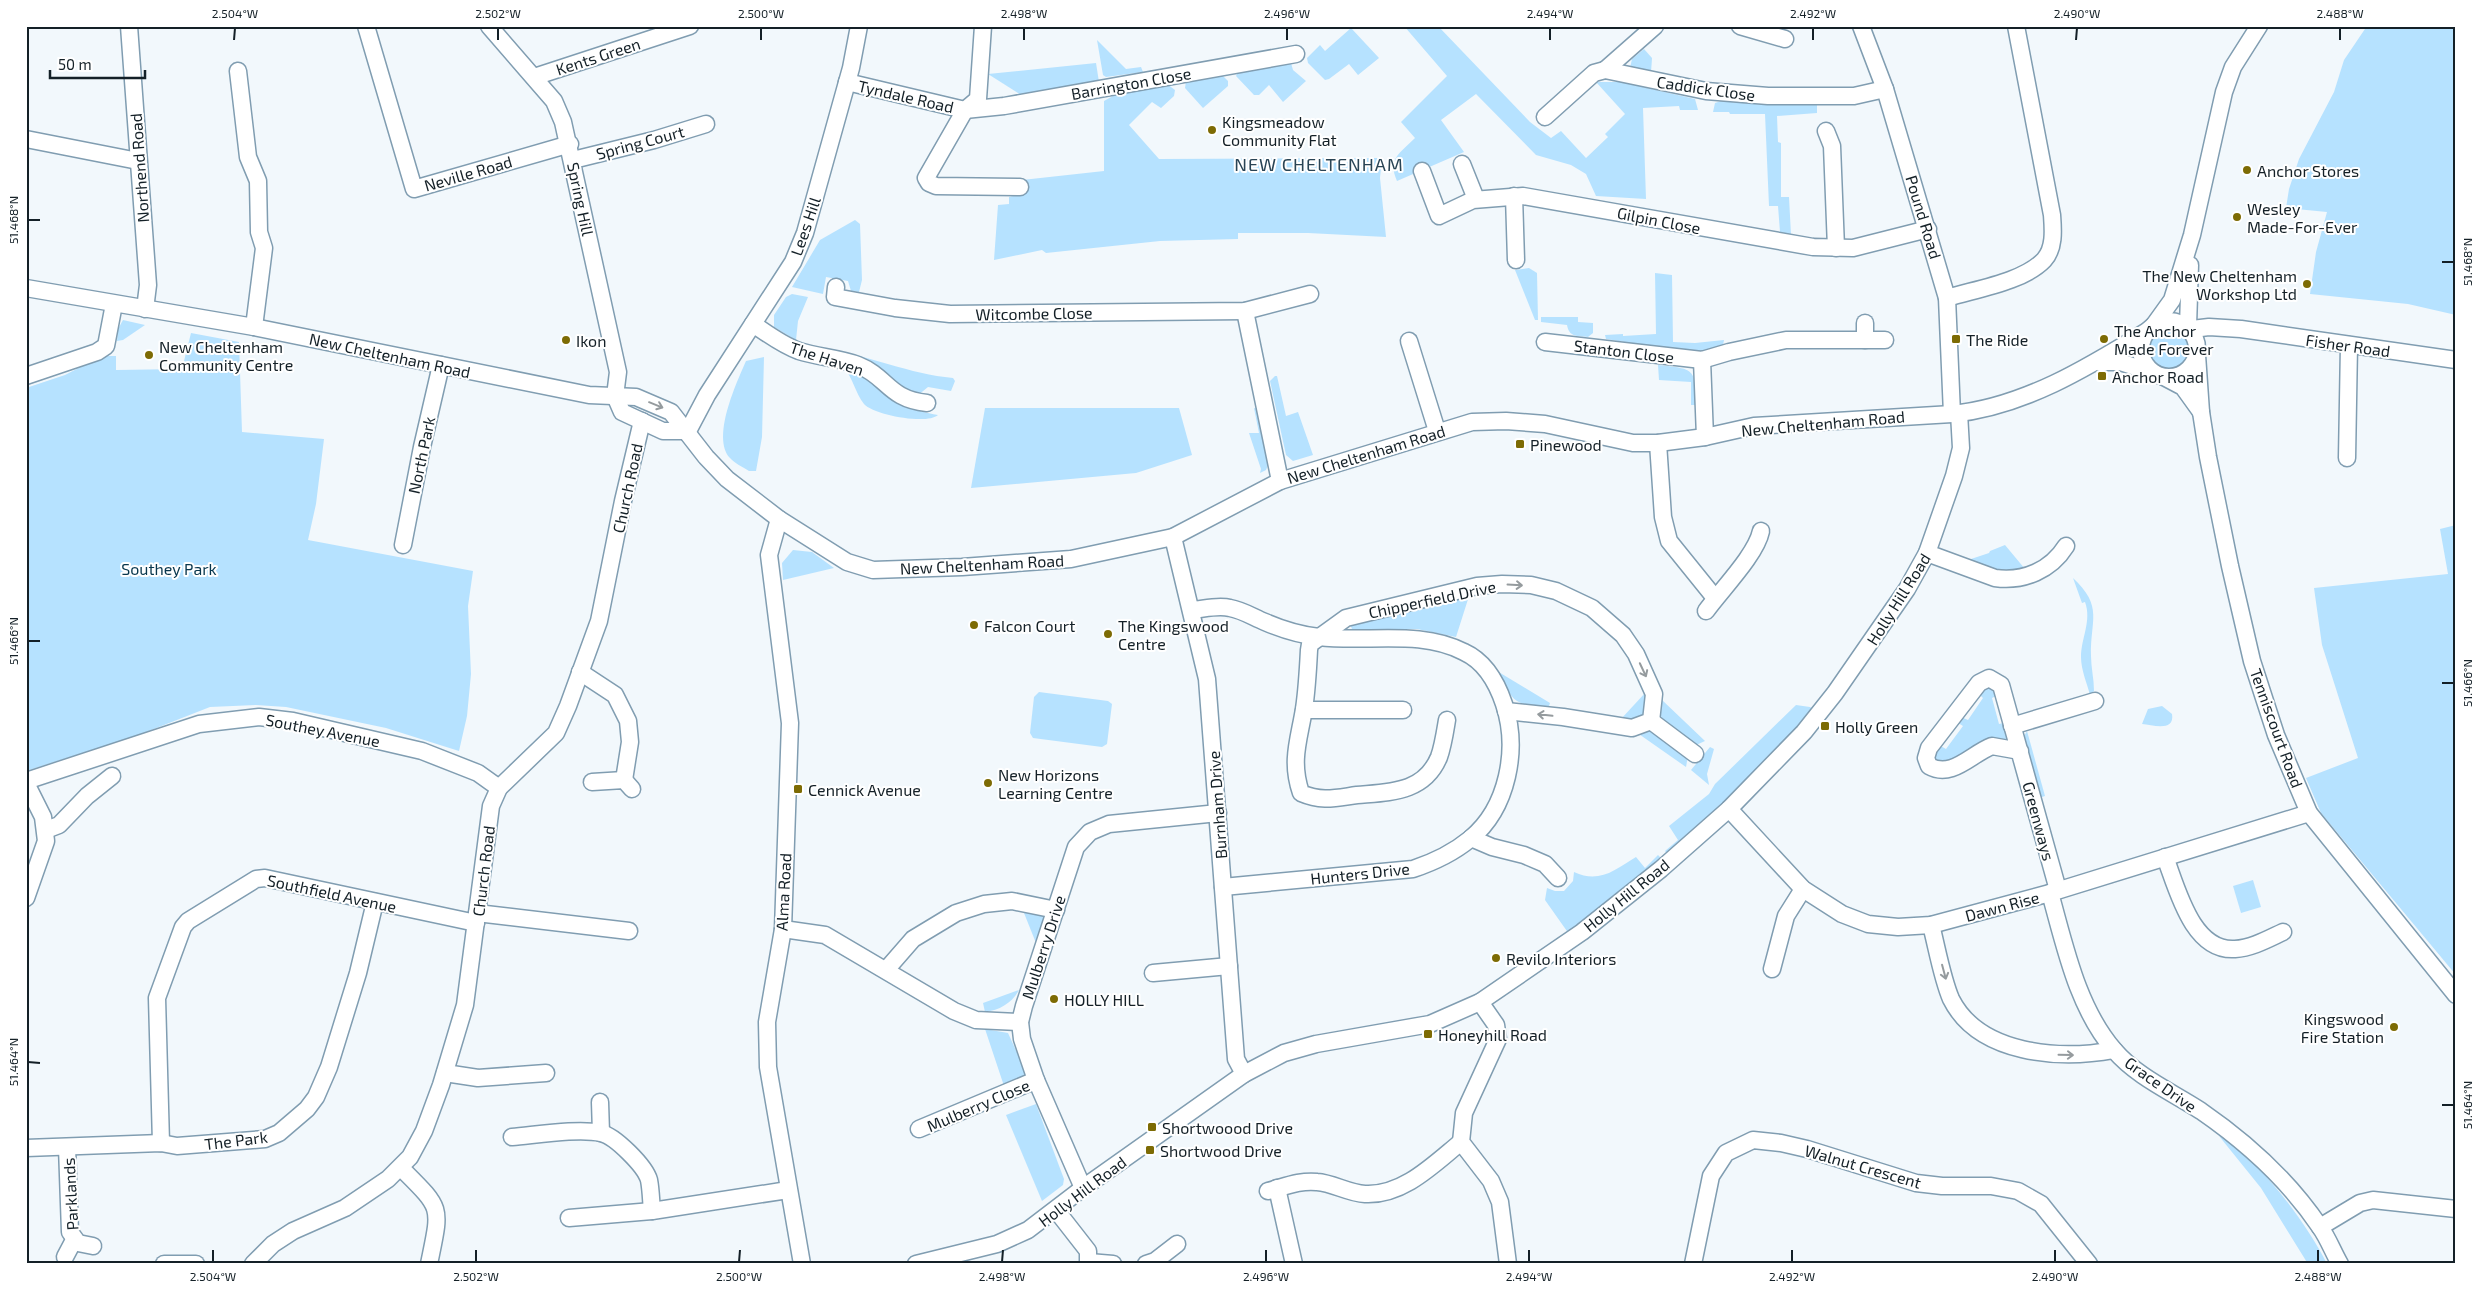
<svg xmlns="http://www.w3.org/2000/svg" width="2482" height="1290" font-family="'Exo 2',sans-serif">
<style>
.green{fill:#b6e2ff}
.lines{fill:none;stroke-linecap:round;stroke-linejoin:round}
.minor-casing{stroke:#809db1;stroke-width:19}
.minor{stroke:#fff;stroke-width:16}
.oneway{stroke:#959b9e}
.ticks{fill:none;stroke:#142027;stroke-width:2}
.poi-dot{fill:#7d6b04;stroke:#fff;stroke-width:2}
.labels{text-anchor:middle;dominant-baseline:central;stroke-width:4;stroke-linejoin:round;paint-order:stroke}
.street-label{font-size:16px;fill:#142027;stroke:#fff}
.poi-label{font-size:16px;fill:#142027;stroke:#fff;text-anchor:start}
.park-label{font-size:16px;fill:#08374e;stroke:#fff}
.neighbourhood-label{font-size:18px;letter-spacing:1px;fill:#294455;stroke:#fff}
.neatline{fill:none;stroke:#142027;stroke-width:2}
.ticks-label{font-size:12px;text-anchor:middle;fill:#142027}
</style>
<rect width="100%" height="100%" fill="#f2f8fc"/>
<!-- green -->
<g class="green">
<path d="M1404 26H1438L1530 122 1551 138 1561 131 1586 158 1608 137 1605 134 1625 114 1596 82H1621L1695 99 1698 110H1680L1679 106 1643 108 1646 199 1596 196 1586 174 1571 165 1536 155 1476 94 1441 120 1464 152 1397 181C1387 159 1400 153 1415 138L1401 122 1447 76Z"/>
<path d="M2367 26H2456V315L2408 304 2310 294 2316 252 2327 212 2286 208 2289 189 2299 159 2334 92 2344 60Z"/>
<path d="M1351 28 1379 58 1358 75 1349 64 1329 79 1325 80 1308 63 1307 58 1320 45 1325 51Z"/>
<path d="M1097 40 1126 69 1141 67 1143 72 1106 77 1103 75Z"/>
<path d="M1644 49 1652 58 1651 73 1630 68 1632 59Z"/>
<path d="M1096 63 1099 82 1021 95 988 74Z"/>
<path d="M1291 63 1293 70 1306 81 1283 102 1269 85 1259 95H1254L1236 76 1238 72Z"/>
<path d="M1221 74 1228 81V86L1203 108 1185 88 1186 81Z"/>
<path d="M1167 84 1175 90 1174 96 1161 108 1152 102 1129 125 1159 159 1382 158 1380 178 1386 237 1308 233H1238V239L1160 241 1046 253 1042 250 994 260 998 205 1009 204V197L1021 194 1022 180 1104 171V101L1120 92Z"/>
<path d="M1721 101 1766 105H1817V113L1777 116 1778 142 1781 143V197H1789L1791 235 1780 232 1778 206H1769L1765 114H1730L1729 112H1713L1715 103Z"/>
<path d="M855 220 860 224 862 280 859 292 851 291 848 281 826 277 823 294 792 287 820 240Z"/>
<path d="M1529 268 1537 273 1538 320H1535L1515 270Z"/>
<path d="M1655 273 1672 275 1673 342 1695 343 1724 340 1723 345 1703 355 1606 339 1605 335 1623 334V336L1656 334Z"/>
<path d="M792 294 808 297 798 321 796 340 774 327V315L786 297Z"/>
<path d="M1541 317H1578V322L1593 323V333L1588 337C1577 336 1569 337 1567 325L1541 322Z"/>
<path d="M123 320 145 325 123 340 117 341 118 329Z"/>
<circle cx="2169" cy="349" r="22"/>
<path d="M191 333 239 342 242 432 324 439 316 504 308 540 473 571 468 606 471 674 467 716 459 751 386 728 286 707 256 705 210 707 136 736 26 771V388L65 375 102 356H116V370L182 369Z"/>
<path d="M826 348C869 356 910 374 953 378L955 381 951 391 928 387 917 396 821 350Z"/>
<path d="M764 357 762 437 756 471H749C743 467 734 463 730 458 711 437 737 382 746 361Z"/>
<path d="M1658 365C1695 369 1695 368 1697 405H1691V382L1659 380Z"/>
<path d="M844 367C867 373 884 391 904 404 915 410 926 413 938 415 927 425 874 415 864 404 856 394 853 379 844 367Z"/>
<path d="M1275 376H1277L1286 416 1298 412 1313 455 1293 461 1286 455 1270 381Z"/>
<path d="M985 408H1179L1192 455 1136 473 971 488Z"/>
<path d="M1254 408 1258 409 1269 463 1266 470 1260 473 1261 469 1249 433H1259Z"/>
<path d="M2456 525V975L2321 813 2306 778 2358 758 2322 645 2314 588 2448 574 2440 529Z"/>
<path d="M2005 545 2025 569 2002 573 1965 561 1989 553 1990 551Z"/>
<path d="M793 550 812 552 834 568 783 580 782 563Z"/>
<path d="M2073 578C2104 607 2090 620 2091 656 2091 667 2094 679 2094 691L2090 695C2087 683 2081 670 2081 657 2081 638 2092 621 2085 602L2082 603Z"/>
<path d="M1470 593 1456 637 1417 629H1352L1350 624Z"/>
<path d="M1497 671 1550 703 1548 709C1512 703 1514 703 1497 671Z"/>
<path d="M1986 684 2000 694 1992 698 1999 724 2008 722V739L1953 762H1937L1933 752 1937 744 1946 749 1963 726 1955 721 1959 716 1968 720 1983 698 1977 692Z"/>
<path d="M1039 692 1108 701 1112 704 1107 744 1102 747 1033 738 1030 733 1034 697Z"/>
<path d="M1646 692C1647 714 1645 720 1621 719Z"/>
<path d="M1658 699 1662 700 1705 741 1694 746C1673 730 1659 728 1658 699Z"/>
<path d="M1796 705 1810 707 1815 711 1718 812 1668 855 1665 851 1678 840 1669 826 1709 794 1715 784Z"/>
<path d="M2162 706 2172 714C2175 732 2153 725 2142 724L2148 709Z"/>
<path d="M1653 729 1688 756 1686 767 1636 732Z"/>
<path d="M2027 731 2045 796 2039 798 2023 738Z"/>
<path d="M1710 747 1714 749 1707 774 1709 785 1691 770Z"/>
<path d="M1658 855 1663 860 1569 934 1545 900 1547 888 1555 891H1564L1573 881 1574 872C1599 884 1615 870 1636 857L1645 868Z"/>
<path d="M2253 880 2261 907 2241 913 2233 886Z"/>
<path d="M1022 908 1040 912 1045 918 1038 948Z"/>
<path d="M1019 990C1012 1003 1000 1010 985 1012L983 1003Z"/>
<path d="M985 1029 1008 1033 1026 1072V1076L1005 1089Z"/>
<path d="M1036 1104 1064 1179 1063 1185 1042 1201 1006 1115Z"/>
<path d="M2219 1136C2257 1156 2308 1225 2327 1264H2308L2261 1188Z"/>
</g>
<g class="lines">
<defs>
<g id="minor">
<path d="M129 26 148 285 145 309"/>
<path d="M366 26 414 189 570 144"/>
<path d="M489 26 554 101 563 122 618 372 615 396"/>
<path d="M983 26 978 99 965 110 926 178 929 183 936 186 1020 187"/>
<path d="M1740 26 1785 39"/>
<path d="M1861 26 1885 89 1947 298 1952 414"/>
<path d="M1605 70 1655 26"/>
<path d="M238 71 248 157 258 181 259 232 264 248 254 327"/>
<path d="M534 77 690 26"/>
<path d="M847 82 965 110 1004 106 1296 54"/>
<path d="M1545 117 1594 73 1605 70 1706 91 1768 96H1854L1885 89"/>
<path d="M1826 131 1832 146 1836 248"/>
<path d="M26 139 138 161"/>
<path d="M573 160 654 140 706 124"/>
<path d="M1462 164 1476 199"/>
<path d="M1422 171 1439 216 1473 200 1523 196 1813 247 1853 248 1928 229"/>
<path d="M1514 196 1516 260"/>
<path d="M836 287 835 297 895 308 950 314 1245 311 1310 294"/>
<path d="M26 288 254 327 589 395 636 397 671 412 706 457 727 479 779 519 847 562 873 570 962 567 1071 559 1173 537 1280 481 1472 422 1506 421 1545 424 1633 443H1658L1705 437 1754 426 1952 414C2023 407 2087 368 2147 331"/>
<path d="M1947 298C1976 289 2023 282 2044 260 2055 248 2053 229 2052 215L2016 26"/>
<path d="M1245 311 1280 481"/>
<circle cx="2169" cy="349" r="28"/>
<path d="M1865 323V340"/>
<path d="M753 324C768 334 782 345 799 351 818 357 840 358 858 365 888 377 888 399 927 403"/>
<path d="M2154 325 2172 300 2192 235 2224 92 2233 67 2259 26"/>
<path d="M2188 326 2190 265"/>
<path d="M2192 329 2209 327 2241 329 2456 360"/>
<path d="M1409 341 1437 431"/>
<path d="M1545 342 1702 360 1729 352 1786 340H1885"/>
<path d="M2197 355 2201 412 2208 457 2230 566 2252 661 2276 735 2309 813 2456 995"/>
<path d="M1702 360 1705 437"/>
<path d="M2098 362H2120L2154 373"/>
<path d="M26 376 97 352 106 346 114 304"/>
<path d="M2164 377 2183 387 2201 412"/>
<path d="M615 396 622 412 663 431H688"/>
<path d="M688 431 707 395 793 262 805 233 851 68 859 26"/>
<path d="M1658 443 1663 517 1669 541 1715 598"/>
<path d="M2347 458 2349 345"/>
<path d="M779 519 769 555 790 723 783 929 767 1022 768 1067 802 1264"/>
<path d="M1173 537 1207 679 1236 1059 1244 1074"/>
<path d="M403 545 422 447 441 365"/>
<path d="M1927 553 1995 578C2024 582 2051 570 2066 546"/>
<path d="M1192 610C1204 609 1218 605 1230 608 1242 610 1253 617 1265 622 1281 629 1301 635 1319 637 1367 643 1420 629 1464 652 1486 662 1497 683 1504 704 1519 749 1508 808 1470 839 1453 853 1434 862 1413 869L1223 887"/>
<path d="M1706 611C1721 590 1756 555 1761 531"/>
<path d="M580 672 615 695 628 721 630 742 624 780"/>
<path d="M1304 710H1403"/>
<path d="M1447 720C1445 732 1443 746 1439 757 1424 793 1390 792 1357 795 1335 798 1322 802 1301 793 1290 761 1299 740 1304 709 1307 689 1308 670 1309 650L1310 644 1346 618 1477 586 1502 584 1531 585 1556 591 1592 608 1623 635 1636 654 1654 694 1651 721 1632 728 1563 717 1506 711"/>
<path d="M1651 721 1695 754"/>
<path d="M2012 726 2095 701"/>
<path d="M2020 751 1992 746C1971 754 1952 779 1929 766L1926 758 1929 748 1979 683 1989 678 2001 685 2058 890"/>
<path d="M26 781 199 724 259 717 293 721 422 751 478 773 499 788"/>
<path d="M592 782 624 780 632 789"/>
<path d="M26 783 43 817 46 841 26 898"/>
<path d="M1729 809 1803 889 1842 914 1868 924 1898 927 1931 925 2050 893 2309 813"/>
<path d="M46 830 59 825 87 796 112 776"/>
<path d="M1471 838 1492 847 1524 855 1545 864 1558 878"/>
<path d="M2165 857C2177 888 2192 952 2235 949 2252 948 2268 939 2283 932"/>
<path d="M2050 893C2065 946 2077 1007 2114 1050 2137 1077 2172 1092 2201 1111 2246 1142 2289 1181 2320 1227 2328 1238 2333 1252 2340 1264"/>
<path d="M477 913 629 931"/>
<path d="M1931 925C1937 948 1942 978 1951 999 1979 1055 2060 1060 2114 1050"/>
<path d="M783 929 825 935 954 1011 976 1020 1020 1022"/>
<path d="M1772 969 1786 916 1803 889"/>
<path d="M886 970 913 939 956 913 984 904 1012 901 1056 910"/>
<path d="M1153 973 1229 966"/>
<path d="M1480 1002 1496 1025 1498 1039 1464 1113 1461 1142 1491 1181 1500 1202 1508 1264"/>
<path d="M445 1073 478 1078 546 1073"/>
<path d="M600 1102 601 1133"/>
<path d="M919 1129 1036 1080"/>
<path d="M512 1137C536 1135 579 1128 601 1133 615 1136 645 1166 649 1180 651 1190 651 1201 652 1211"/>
<path d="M161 1143 157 998 183 927 188 921 256 879 265 878 476 923"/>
<path d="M67 1147 70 1232 78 1243 93 1246"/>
<path d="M26 1148 161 1143 177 1146 265 1139 279 1133 307 1109 316 1097 329 1067 358 973 375 902"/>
<path d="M401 1168C443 1210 441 1205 429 1264"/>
<path d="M1083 1188 1036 1080 1022 1039 1020 1022 1024 1006 1076 847 1090 832 1109 824 1218 813"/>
<path d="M1277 1188 1294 1264"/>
<path d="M1268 1191C1284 1187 1300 1180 1317 1182 1333 1183 1348 1193 1365 1194 1403 1196 1434 1164 1461 1142"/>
<path d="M1056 1210 1088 1251V1264"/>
<path d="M569 1218 652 1211 788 1190"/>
<path d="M2320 1227 2360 1203 2373 1200 2456 1209"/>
<path d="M65 1257 74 1240"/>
<path d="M1089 1262 1113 1264"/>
<path d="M164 1264H196"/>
<path d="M253 1264 273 1244 293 1231 345 1208 388 1179 410 1157 424 1131 441 1085 465 1005 491 806 499 788 556 733 568 706 599 621 623 501 642 421"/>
<path d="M916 1264 997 1244 1028 1230 1083 1188 1244 1074 1284 1053 1316 1044 1430 1024 1480 1002 1582 932 1661 869 1729 809 1804 732 1835 693 1907 589 1927 553 1954 476 1961 448 1959 413"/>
<path d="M1146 1264 1155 1261 1177 1244"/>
<path d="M1693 1264 1711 1176 1726 1153 1753 1140 1781 1143 1807 1149 1916 1183 1942 1186H1991L2018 1191 2041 1204 2089 1264"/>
</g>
</defs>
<!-- minor casing -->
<use href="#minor" class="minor-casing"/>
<!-- minor -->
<use href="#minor" class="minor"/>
</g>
<!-- one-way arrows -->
<defs><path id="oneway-shaft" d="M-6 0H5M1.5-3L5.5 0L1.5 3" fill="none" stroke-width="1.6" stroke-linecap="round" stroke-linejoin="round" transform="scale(1.25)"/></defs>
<g class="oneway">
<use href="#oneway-shaft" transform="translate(656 405) rotate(22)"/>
<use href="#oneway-shaft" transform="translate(1515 585) rotate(3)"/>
<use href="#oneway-shaft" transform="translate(1643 670) rotate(65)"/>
<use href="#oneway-shaft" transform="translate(1545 715) rotate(-174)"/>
<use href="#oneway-shaft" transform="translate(1944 972) rotate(75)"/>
<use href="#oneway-shaft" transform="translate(2066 1055) rotate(1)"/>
</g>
<!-- ticks -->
<path class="ticks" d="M234 40 235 28M498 40V28M761 40V28M1024 40V28M1287 40V28M1550 40V28M1813 40V28M2076 40 2077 28M2340 40V28M28 220H40M2442 262H2454M28 641H40M2442 683H2454M28 1062 40 1063M2442 1105H2454M213 1262V1250M476 1262V1250M739 1262 740 1250M1002 1262 1003 1250M1266 1262V1250M1529 1262V1250M1792 1262V1250M2055 1262V1250M2318 1262V1250"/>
<!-- markers -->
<g class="poi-dot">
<circle cx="1212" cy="130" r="5"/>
<circle cx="2247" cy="170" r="5"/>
<circle cx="2237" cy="217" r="5"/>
<circle cx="2307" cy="284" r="5"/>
<rect x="1951" y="334" width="10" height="10" rx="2.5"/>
<circle cx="2104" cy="339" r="5"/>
<circle cx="566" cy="340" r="5"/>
<circle cx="149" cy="355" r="5"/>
<rect x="2097" y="371" width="10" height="10" rx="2.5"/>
<rect x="1515" y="439" width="10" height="10" rx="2.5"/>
<circle cx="974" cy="625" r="5"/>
<circle cx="1108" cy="634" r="5"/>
<rect x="1820" y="721" width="10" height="10" rx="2.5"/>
<circle cx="988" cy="783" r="5"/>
<rect x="793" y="784" width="10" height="10" rx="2.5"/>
<circle cx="1496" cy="958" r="5"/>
<circle cx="1054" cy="999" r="5"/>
<circle cx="2394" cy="1027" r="5"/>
<rect x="1423" y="1029" width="10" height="10" rx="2.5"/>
<rect x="1147" y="1122" width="10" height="10" rx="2.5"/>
<rect x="1145" y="1145" width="10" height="10" rx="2.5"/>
</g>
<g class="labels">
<!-- street labels -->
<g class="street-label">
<text transform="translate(598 56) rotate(-18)">Kents Green</text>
<text transform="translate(1131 83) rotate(-10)">Barrington Close</text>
<text transform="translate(1706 88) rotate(8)">Caddick Close</text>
<text transform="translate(906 96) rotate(13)">Tyndale Road</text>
<text transform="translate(640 142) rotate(-15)">Spring Court</text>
<text transform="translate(139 168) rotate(-94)">Northend Road</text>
<text transform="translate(468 173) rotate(-16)">Neville Road</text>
<text transform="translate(581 199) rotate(78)">Spring Hill</text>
<text transform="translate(1924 217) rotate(73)">Pound Road</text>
<text transform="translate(1659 220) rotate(11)">Gilpin Close</text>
<text transform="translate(805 226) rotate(-71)">Lees Hill</text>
<text transform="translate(1034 313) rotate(-1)">Witcombe Close</text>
<text transform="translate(2348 345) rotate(8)">Fisher Road</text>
<text transform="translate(1624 351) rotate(7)">Stanton Close</text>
<text transform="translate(390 355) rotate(12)">New Cheltenham Road</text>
<text transform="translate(827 358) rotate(18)">The Haven</text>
<text transform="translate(1823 423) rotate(-5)">New Cheltenham Road</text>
<text transform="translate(1366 454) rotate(-17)">New Cheltenham Road</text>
<text transform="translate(421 455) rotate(-78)">North Park</text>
<text transform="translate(627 488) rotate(-78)">Church Road</text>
<text transform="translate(982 564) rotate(-3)">New Cheltenham Road</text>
<text transform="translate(1432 599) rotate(-12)">Chipperfield Drive</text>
<text transform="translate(1898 599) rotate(-58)">Holly Hill Road</text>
<text transform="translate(2277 728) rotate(70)">Tenniscourt Road</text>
<text transform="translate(323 730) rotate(11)">Southey Avenue</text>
<text transform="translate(1217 805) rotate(-94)">Burnham Drive</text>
<text transform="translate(2039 821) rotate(75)">Greenways</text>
<text transform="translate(483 871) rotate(-83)">Church Road</text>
<text transform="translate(1360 873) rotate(-6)">Hunters Drive</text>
<text transform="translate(783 892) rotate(-87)">Alma Road</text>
<text transform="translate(332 893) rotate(12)">Southfield Avenue</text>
<text transform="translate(1626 895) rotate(-39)">Holly Hill Road</text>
<text transform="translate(2002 906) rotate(-15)">Dawn Rise</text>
<text transform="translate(1043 947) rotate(-72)">Mulberry Drive</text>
<text transform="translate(2161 1084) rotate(35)">Grace Drive</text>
<text transform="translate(978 1105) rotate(-23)">Mulberry Close</text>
<text transform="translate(236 1140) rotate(-7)">The Park</text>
<text transform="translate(1863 1166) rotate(16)">Walnut Crescent</text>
<text transform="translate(1082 1191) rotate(-37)">Holly Hill Road</text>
<text transform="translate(70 1194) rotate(-93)">Parklands</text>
</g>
<!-- poi labels -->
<g class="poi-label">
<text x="1222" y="121">Kingsmeadow<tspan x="1222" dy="18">Community Flat</tspan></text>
<text x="2257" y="170">Anchor Stores</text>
<text x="2247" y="208">Wesley<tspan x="2247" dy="18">Made-For-Ever</tspan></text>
<text x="2297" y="275" text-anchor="end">The New Cheltenham<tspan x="2297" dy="18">Workshop Ltd</tspan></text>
<text x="2114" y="330">The Anchor<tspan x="2114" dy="18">Made Forever</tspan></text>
<text x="1966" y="339">The Ride</text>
<text x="576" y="340">Ikon</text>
<text x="159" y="346">New Cheltenham<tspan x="159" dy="18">Community Centre</tspan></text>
<text x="2112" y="376">Anchor Road</text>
<text x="1530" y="444">Pinewood</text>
<text x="984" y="625">Falcon Court</text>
<text x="1118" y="625">The Kingswood<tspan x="1118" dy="18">Centre</tspan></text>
<text x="1835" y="726">Holly Green</text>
<text x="998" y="774">New Horizons<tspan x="998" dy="18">Learning Centre</tspan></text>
<text x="808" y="789">Cennick Avenue</text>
<text x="1506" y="958">Revilo Interiors</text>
<text x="1064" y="999">HOLLY HILL</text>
<text x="2384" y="1018" text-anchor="end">Kingswood<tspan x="2384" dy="18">Fire Station</tspan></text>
<text x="1438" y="1034">Honeyhill Road</text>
<text x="1162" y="1127">Shortwoood Drive</text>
<text x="1160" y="1150">Shortwood Drive</text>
</g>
<!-- park labels -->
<g class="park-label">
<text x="169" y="568">Southey Park</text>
</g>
<!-- neighbourhood labels -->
<g class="neighbourhood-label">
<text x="1319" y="164">NEW CHELTENHAM</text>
</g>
</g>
<!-- border -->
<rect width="2482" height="1290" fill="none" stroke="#ffffff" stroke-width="55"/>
<!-- scale -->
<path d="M50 70v8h95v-8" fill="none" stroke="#142027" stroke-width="2.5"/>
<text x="58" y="70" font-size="15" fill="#142027" stroke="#ffffff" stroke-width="4" paint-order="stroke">50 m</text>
<rect x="28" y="28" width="2426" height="1234" class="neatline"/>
<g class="ticks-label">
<text x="235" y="18">2.504°W</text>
<text x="498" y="18">2.502°W</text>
<text x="761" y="18">2.500°W</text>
<text x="1024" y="18">2.498°W</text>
<text x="1287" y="18">2.496°W</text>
<text x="1550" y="18">2.494°W</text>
<text x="1813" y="18">2.492°W</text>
<text x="2077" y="18">2.490°W</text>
<text x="2340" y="18">2.488°W</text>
<text transform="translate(14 220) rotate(-90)" y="4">51.468°N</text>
<text transform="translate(2468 262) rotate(-90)" y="4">51.468°N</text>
<text transform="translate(14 641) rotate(-90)" y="4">51.466°N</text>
<text transform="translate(2468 683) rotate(-90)" y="4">51.466°N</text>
<text transform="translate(14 1062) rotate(-90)" y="4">51.464°N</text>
<text transform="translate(2468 1105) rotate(-90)" y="4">51.464°N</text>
<text x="213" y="1281">2.504°W</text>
<text x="476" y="1281">2.502°W</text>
<text x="739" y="1281">2.500°W</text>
<text x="1002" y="1281">2.498°W</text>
<text x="1266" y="1281">2.496°W</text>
<text x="1529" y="1281">2.494°W</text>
<text x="1792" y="1281">2.492°W</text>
<text x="2055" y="1281">2.490°W</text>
<text x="2318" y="1281">2.488°W</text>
</g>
</svg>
